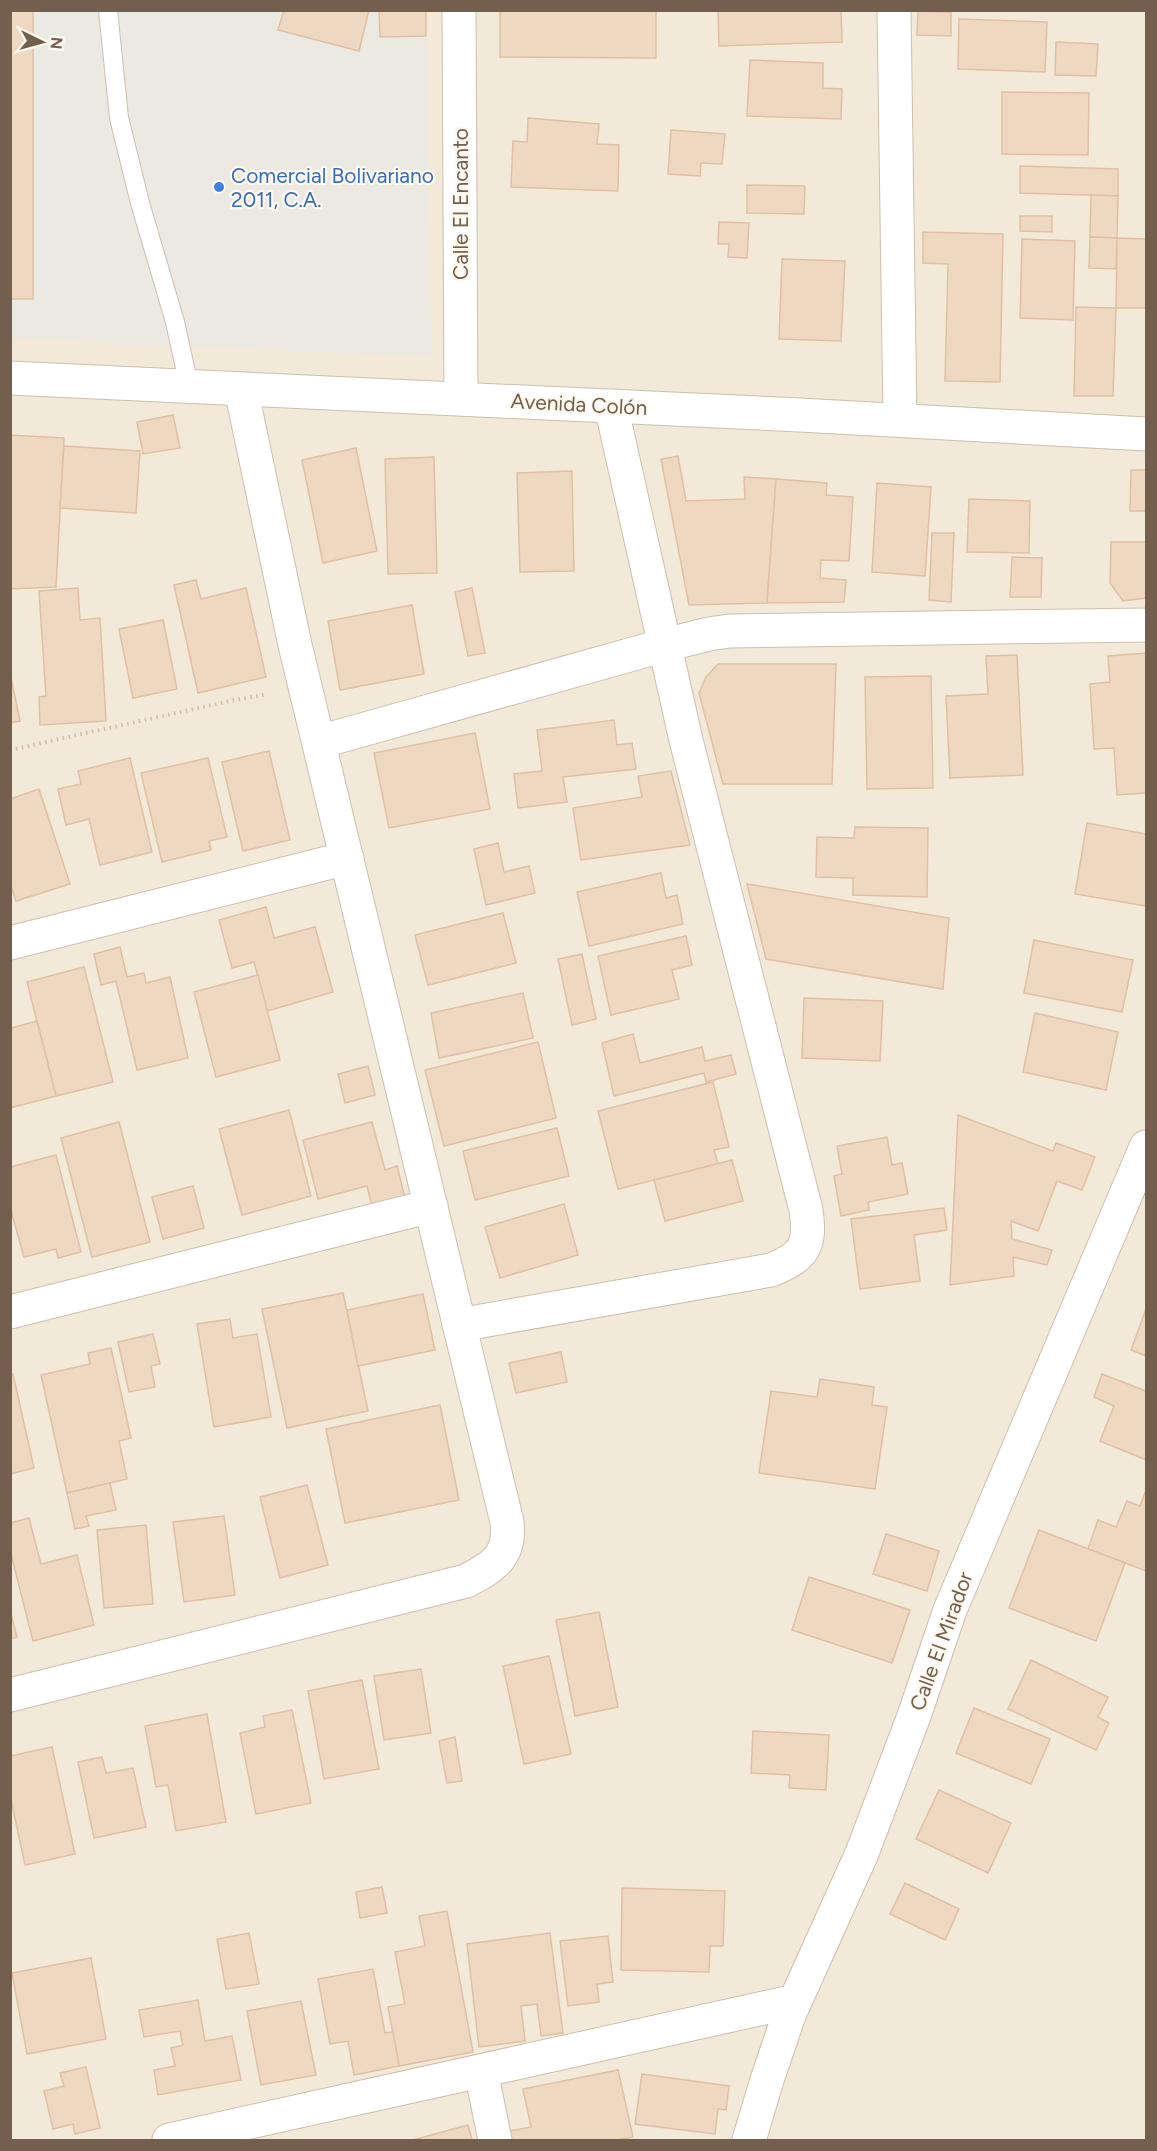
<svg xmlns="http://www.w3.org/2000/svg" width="1157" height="2151" font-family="Figtree,sans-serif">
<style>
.residential{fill:#f2e9d8}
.industrial{fill:#ece8e2}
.building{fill:#efd8c2;stroke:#e0c0a4;stroke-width:1.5}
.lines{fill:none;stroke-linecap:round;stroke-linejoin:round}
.lane-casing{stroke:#cdbfaf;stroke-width:20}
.street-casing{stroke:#cdbfaf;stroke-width:35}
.path{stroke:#d4bca5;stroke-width:4;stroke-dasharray:1.5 4.5;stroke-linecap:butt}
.lane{stroke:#fff;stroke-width:18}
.street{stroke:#fff;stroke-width:33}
.shop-dot{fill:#3f7fe0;stroke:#fef9ef;stroke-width:2}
.labels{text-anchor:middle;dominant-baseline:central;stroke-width:4.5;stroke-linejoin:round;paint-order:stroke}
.shop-label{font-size:21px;fill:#366cbe;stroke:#fef9ef;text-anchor:start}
.street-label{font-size:21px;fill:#745f4e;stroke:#fef9ef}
</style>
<rect width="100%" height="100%" fill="#fbf6e9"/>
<!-- residential -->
<rect class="residential" x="11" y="11" width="1135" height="2129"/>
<!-- industrial -->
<path class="industrial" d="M10 11H426L431 357 11 338Z"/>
<!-- building -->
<g class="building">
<rect x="10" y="10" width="23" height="289"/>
<path d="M284 10H369L359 51 278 30Z"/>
<path d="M379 10H426V36L380 37Z"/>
<path d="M500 10H656V58L500 57Z"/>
<path d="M718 10H841L842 42 719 46Z"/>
<path d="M918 11 951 12V36L917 35Z"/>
<path d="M959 19 1047 22 1045 72 958 69Z"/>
<path d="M1056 42 1098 44 1096 76 1055 75Z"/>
<path d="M750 60 823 63V88L842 89 841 119 747 116Z"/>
<path d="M1002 92 1089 93 1088 155 1002 154Z"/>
<path d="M528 118 599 124 597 144 619 145 618 191 511 187 513 141 527 142Z"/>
<path d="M671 130 725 134 722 164 701 163 700 176 668 174Z"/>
<path d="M1020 166 1118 169V196L1020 193Z"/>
<path d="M747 185 805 186 804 214 747 213Z"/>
<path d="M1091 195 1118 196 1117 238 1090 237Z"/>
<path d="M1020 216H1052V232L1020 231Z"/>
<path d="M719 222 749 223 747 258 728 257 729 244H718Z"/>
<path d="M923 232 1003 234 1000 382 945 381 948 264 923 263Z"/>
<path d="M1090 237 1117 238 1116 269 1089 268Z"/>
<path d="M1117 238 1146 239V308H1116Z"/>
<path d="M1022 239 1075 241 1073 320 1020 318Z"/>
<path d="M782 259 845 261 841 341 779 339Z"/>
<path d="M1076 307 1116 308 1113 396H1074Z"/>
<path d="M173 415 180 448 143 454 137 422Z"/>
<path d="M10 435 64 438 56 587 10 589Z"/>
<path d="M64 446 140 451 136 513 60 508Z"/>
<path d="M356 448 377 551 323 563 302 460Z"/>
<path d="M678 456 686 501 745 499 744 477 776 479 767 603 689 605 661 459Z"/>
<path d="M434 457 437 573 388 574 385 459Z"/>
<path d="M1131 470H1146V511H1130Z"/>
<path d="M572 471 574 571 520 572 517 473Z"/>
<path d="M776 479 827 483 826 495 853 497 849 561 821 560 820 578 846 580 844 602 767 603Z"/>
<path d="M877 483 931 487 925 576 872 572Z"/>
<path d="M969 499 1030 501 1029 553 967 552Z"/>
<path d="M932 533H954L951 602 929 600Z"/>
<path d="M1111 542H1146V598L1123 601 1110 583Z"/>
<path d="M1012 557 1042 558 1041 597H1010Z"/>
<path d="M196 580 201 599 246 588 266 677 198 693 174 585Z"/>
<path d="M78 588 80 620 100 618 106 721 40 725 39 697 46 696 39 591Z"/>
<path d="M472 588 485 653 468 656 455 592Z"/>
<path d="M412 605 424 674 340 690 328 621Z"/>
<path d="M163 620 177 689 133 698 119 629Z"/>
<path d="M1146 653V793L1117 795 1114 748 1094 749 1090 684 1110 682 1108 656Z"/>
<path d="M1017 655 1023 775 950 778 946 696 988 694 986 656Z"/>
<path d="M718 664H836L832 784H723L699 693 706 677Z"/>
<path d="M10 673 20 721 10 723Z"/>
<path d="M931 676 933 788 867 789 865 677Z"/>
<path d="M614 720 617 745 632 743 636 769 563 777 567 802 518 808 514 774 542 771 537 730Z"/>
<path d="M475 733 490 809 389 828 374 753Z"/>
<path d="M269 751 290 840 243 851 222 762Z"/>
<path d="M130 758 152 852 100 865 89 819 66 825 58 789 81 784 78 771Z"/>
<path d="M208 758 227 837 209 841 211 850 162 862 141 773Z"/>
<path d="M671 771 690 845 581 860 573 808 642 797 638 776Z"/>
<path d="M39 789 70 884 16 901 10 883V799Z"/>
<path d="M1087 823 1146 834V906L1075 894Z"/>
<path d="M855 827 928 828 927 897 853 895V878L816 877 817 837 854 838Z"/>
<path d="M498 843 504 872 529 866 535 893 486 905 474 849Z"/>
<path d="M661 873 666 898 677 895 683 924 589 946 577 892Z"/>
<path d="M747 884 949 918 943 989 766 959Z"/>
<path d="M266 907 274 938 315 927 333 992 267 1011 254 962 232 968 219 920Z"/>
<path d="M503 913 516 963 428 985 415 935Z"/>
<path d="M686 936 692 965 672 970 679 999 611 1015 598 956Z"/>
<path d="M1034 940 1133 960 1122 1012 1024 993Z"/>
<path d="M120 947 127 977 144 973 146 983 170 977 188 1058 137 1070 116 981 101 985 94 954Z"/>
<path d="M582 954 596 1019 572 1025 558 959Z"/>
<path d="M84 967 113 1082 56 1096 27 982Z"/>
<path d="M258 975 280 1060 216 1077 194 992Z"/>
<path d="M523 993 533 1038 439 1058 431 1013Z"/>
<path d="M804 998 883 1001 880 1061 802 1058Z"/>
<path d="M1035 1013 1118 1032 1106 1090 1023 1072Z"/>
<path d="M37 1021 56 1096 10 1108V1026L11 1028Z"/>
<path d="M633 1034 640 1063 702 1047 705 1061 731 1055 736 1074 706 1082 704 1073 614 1096 602 1043Z"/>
<path d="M538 1042 556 1118 444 1146 425 1070Z"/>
<path d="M368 1066 375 1095 345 1103 338 1074Z"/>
<path d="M713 1082 729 1147 714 1150 718 1164 618 1189 598 1111Z"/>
<path d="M289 1110 311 1196 242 1215 219 1129Z"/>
<path d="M958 1115 1053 1151 1056 1143 1095 1157 1082 1190 1057 1181 1038 1231 1011 1221 1012 1239 1052 1250 1047 1265 1013 1257 1014 1276 950 1285Z"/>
<path d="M119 1122 150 1242 92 1257 61 1138Z"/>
<path d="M372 1122 385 1170 397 1166 405 1198 372 1206 367 1186 318 1199 303 1140Z"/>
<path d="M557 1128 569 1176 475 1200 463 1151Z"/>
<path d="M887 1137 892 1165 902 1163 908 1194 868 1202 869 1210 841 1216 834 1176 842 1174 837 1146Z"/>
<path d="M56 1155 81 1252 58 1258 56 1249 24 1257 10 1207V1167Z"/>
<path d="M732 1160 743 1201 665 1221 654 1180Z"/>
<path d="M193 1186 204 1228 163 1239 152 1197Z"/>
<path d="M564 1204 578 1255 500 1278 485 1227Z"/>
<path d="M944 1208 947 1230 914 1235 920 1281 860 1289 851 1219Z"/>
<path d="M343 1293 368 1411 287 1428 262 1309Z"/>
<path d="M423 1294 435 1350 358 1366 347 1310Z"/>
<path d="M1146 1309V1356L1131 1350Z"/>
<path d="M230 1319 233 1338 257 1334 271 1417 214 1427 197 1324Z"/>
<path d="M153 1334 160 1364 151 1366 155 1387 129 1392 118 1342Z"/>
<path d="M111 1348 131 1438 119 1441 127 1479 67 1493 41 1375 90 1364 88 1353Z"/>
<path d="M561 1352 567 1382 516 1393 509 1363Z"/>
<path d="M13 1374 34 1468 10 1474V1375Z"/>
<path d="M1102 1374 1146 1391V1460L1100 1441 1114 1406 1094 1397Z"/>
<path d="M820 1379 874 1387 872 1405 887 1407 875 1489 759 1473 771 1391 817 1397Z"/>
<path d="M440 1405 459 1500 345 1523 326 1429Z"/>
<path d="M110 1483 116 1510 86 1516 89 1526 75 1529 67 1493Z"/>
<path d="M307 1485 328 1565 280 1578 260 1497Z"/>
<path d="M1146 1490V1571L1088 1549 1098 1520 1116 1527 1127 1501 1140 1506Z"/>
<path d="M224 1516 235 1595 184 1602 173 1522Z"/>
<path d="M29 1518 41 1564 77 1555 94 1625 33 1641 10 1550V1523Z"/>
<path d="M146 1525 153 1604 104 1608 97 1530Z"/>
<path d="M1039 1530 1125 1563 1096 1641 1009 1608Z"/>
<path d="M886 1534 939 1551 927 1591 873 1574Z"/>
<path d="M809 1577 910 1610 892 1663 792 1630Z"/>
<path d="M10 1610 17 1637 10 1639Z"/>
<path d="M599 1612 618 1707 575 1716 556 1620Z"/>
<path d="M549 1656 571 1754 524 1764 503 1666Z"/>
<path d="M1031 1660 1108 1697 1098 1717 1109 1723 1096 1750 1008 1709Z"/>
<path d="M421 1669 431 1733 384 1740 374 1676Z"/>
<path d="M362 1680 379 1769 324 1779 308 1691Z"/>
<path d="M974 1708 1050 1739 1031 1784 956 1753Z"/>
<path d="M292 1710 311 1803 256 1814 240 1733 265 1727 263 1716Z"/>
<path d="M207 1714 226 1822 176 1831 168 1785 156 1787 145 1726Z"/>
<path d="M753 1731 829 1735 826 1790 789 1788 790 1775 751 1773Z"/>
<path d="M455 1737 462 1781 447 1783 439 1741Z"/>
<path d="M52 1747 75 1854 25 1865 10 1795V1756Z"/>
<path d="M102 1757 106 1773 133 1768 146 1827 94 1838 78 1762Z"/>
<path d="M939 1790 1011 1823 988 1873 916 1839Z"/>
<path d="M905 1883 959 1909 945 1940 890 1914Z"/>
<path d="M382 1887 387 1913 360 1918 356 1892Z"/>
<path d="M622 1888 725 1891 723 1946H710L709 1972 621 1970Z"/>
<path d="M447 1911 473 2052 399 2066 388 2007 405 2004 395 1952 425 1946 419 1916Z"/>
<path d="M249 1933 259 1984 226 1989 217 1939Z"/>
<path d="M550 1933 563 2033 541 2036 537 2004 521 2006 525 2041 479 2047 467 1944Z"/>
<path d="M608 1936 613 1982 597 1984 599 2002 568 2006 560 1941Z"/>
<path d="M91 1958 106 2039 27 2054 12 1973Z"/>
<path d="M373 1969 385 2033 393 2032 399 2066 354 2075 348 2041 330 2044 318 1979Z"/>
<path d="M198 2000 205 2041 232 2036 241 2080 158 2095 154 2070 175 2066 171 2048 183 2045 180 2031 144 2037 139 2010Z"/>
<path d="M301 2001 316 2075 261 2085 247 2011Z"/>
<path d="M86 2067 100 2128 75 2134 73 2124 53 2129 44 2091 64 2086 60 2073Z"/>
<path d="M618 2070 633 2137 617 2140H511L509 2131 531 2127 523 2089Z"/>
<path d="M642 2074 729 2086 726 2110 718 2109 715 2134 635 2124Z"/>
<path d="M468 2125 472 2140H413Z"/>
</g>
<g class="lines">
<defs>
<path id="lane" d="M108 10 119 118 140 203 175 322 189 386"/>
<g id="street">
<path d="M459 10 461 398"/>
<path d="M894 10 900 420"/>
<path d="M10 378 800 415 1146 434"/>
<path d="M319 742 665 645 709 634 729 631 1146 625"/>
<path d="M10 943 347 858"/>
<path d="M10 1312 431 1206"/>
<path d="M459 1325 771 1270C805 1256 811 1246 806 1210L686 740 611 406"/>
<path d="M10 1695 466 1581C493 1567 511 1557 507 1522L295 645 241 389"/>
<path d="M481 2071 495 2140"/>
<path d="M169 2140 795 2001"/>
<path d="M749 2140 767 2080 789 2015 862 1853 914 1716 950 1610 1146 1147"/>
</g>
</defs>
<!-- lane casing -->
<use href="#lane" class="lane-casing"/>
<!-- street casing -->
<use href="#street" class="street-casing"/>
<!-- path -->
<path class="path" d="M10 750 230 701 268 694"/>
<!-- lane -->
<use href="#lane" class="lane"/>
<!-- street -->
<use href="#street" class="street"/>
</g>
<!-- markers -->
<circle class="shop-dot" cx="219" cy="187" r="6"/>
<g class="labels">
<!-- shop labels -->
<g class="shop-label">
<text x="231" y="175">Comercial Bolivariano<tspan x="231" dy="24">2011, C.A.</tspan></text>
</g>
<!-- street labels -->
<g class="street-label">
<text transform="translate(460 204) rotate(-90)">Calle El Encanto</text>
<text transform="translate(579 404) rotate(3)">Avenida Colón</text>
<text transform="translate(941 1641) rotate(-70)">Calle El Mirador</text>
</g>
</g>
<!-- border -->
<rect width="1157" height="2151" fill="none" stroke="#745f4e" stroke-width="24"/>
<!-- north arrow -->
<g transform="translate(42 42) rotate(95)" stroke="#fef9ef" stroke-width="4.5" paint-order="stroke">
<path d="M0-4.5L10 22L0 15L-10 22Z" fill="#745f4e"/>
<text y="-9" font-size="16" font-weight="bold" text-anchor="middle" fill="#745f4e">N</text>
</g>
</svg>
